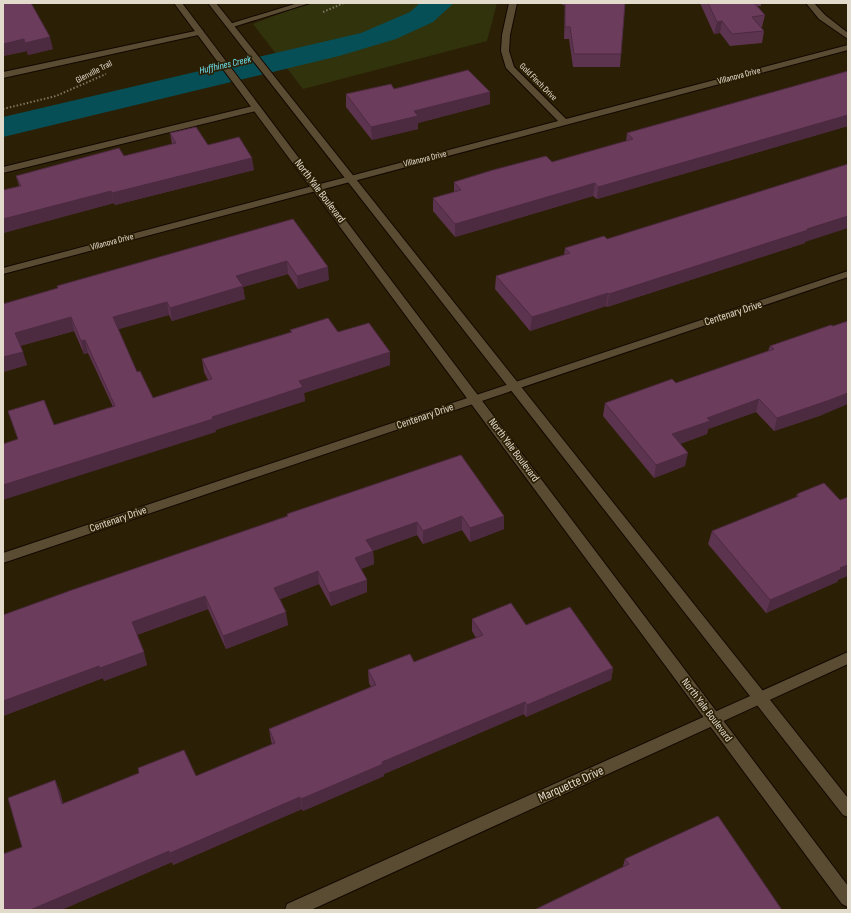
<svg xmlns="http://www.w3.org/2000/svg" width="851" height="913" font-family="'Sofia Sans Condensed',sans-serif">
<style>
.green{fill:#31330d}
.water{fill:#074f56}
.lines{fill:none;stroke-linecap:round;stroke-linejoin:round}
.service-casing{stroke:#130800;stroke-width:2}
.minor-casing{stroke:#130800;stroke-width:2}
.tertiary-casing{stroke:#130800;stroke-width:2}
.path{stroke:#7f745f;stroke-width:2;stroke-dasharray:1.5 2;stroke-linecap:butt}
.service{fill:#5a4c32;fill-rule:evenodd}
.minor{fill:#5a4c32;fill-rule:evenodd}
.tertiary{fill:#5a4c32;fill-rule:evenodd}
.wall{fill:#5d344f}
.shaded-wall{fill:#4c2a40}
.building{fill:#6c3c5c;stroke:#4c2a40}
.labels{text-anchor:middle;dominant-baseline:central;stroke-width:3.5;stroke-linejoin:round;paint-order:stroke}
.far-street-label{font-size:9px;fill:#e2dacb;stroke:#2b1f05}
.far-water-label{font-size:10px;font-style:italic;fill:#72ebfa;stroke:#2b1f05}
.street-label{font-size:11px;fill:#e2dacb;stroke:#2b1f05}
.near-street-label{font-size:13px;fill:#e2dacb;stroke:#2b1f05}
</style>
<rect width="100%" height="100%" fill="#2b1f05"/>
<!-- green -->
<path class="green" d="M308 3H497L487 41 303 89 253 24Z"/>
<!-- water -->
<path class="water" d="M420 3H454L433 22 396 39 339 56 3 137V117L361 33 410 12Z"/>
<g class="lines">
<defs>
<g id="service">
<path d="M298 3H310L233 27 226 25Z"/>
<path d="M200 30H203V34L3 78V72Z"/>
<path d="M257 105 261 108 260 110 3 173V167Z"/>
</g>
<g id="minor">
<path d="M509 3H517L510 35 509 51 514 67 566 119 848 45V50L3 274V268L558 121 506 68 501 51 502 35Z"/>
<path d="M806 3H814L825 15 848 33V39L819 19Z"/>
<path d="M848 271V277L3 563V553Z"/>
<path d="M848 652V664L311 910H285L287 904Z"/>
</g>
<g id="tertiary">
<path d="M174 3H182L848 886V907L842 904Z"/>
<path d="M208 3H216L848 798V817L843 815Z"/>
</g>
</defs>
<!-- service casing -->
<use href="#service" class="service-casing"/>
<!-- minor casing -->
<use href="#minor" class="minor-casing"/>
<!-- tertiary casing -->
<use href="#tertiary" class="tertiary-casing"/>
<!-- path -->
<g class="path">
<path d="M323 12 344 3"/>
<path d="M3 109 56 96 106 74"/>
</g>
<!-- service -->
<use href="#service" class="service"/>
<!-- minor -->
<use href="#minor" class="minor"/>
<!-- tertiary -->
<use href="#tertiary" class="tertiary"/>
</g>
<!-- wall -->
<g class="wall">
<path d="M3 3 53 49 28 55 27 51 3 56Z"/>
<path d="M562 3H625L621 54 620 67H573L569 39H564L565 5H562Z"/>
<path d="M700 3H761V6H757L765 15 762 27H761L764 31 762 43 730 46 720 33 714 34Z"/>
<path d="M848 71V126L597 199 593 196 455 237 433 211V198L454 192V182L552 162 626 141 627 133Z"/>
<path d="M394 89 490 92V104L418 123V129L372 140 346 107V94Z"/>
<path d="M170 133 208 145 254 170 115 205 114 203 3 233V190L19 186 16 176 124 156 172 144Z"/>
<path d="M293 219 329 280 298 289 288 274 243 287 245 299 172 321 169 315 118 329 137 372 153 398 208 380 204 372 202 359 291 332 290 330 338 332 390 352V365L304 393 305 401 215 430 216 432 18 439 8 411 54 425 113 407 88 353 84 354 74 331 20 346 27 365 3 372 58 288 57 286Z"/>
<path d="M607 239 805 242V243L607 307 606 306 530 331 495 289 496 276 564 255 565 248Z"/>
<path d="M831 325 822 415 774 431 756 412 708 429 707 434 680 444 685 466 654 478 603 416 605 403 676 383 768 351 770 346Z"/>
<path d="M461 455 504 529 470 542 462 530 423 544 417 535 373 551 374 564 361 569 367 580V592L331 606 319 584 280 599 288 625 226 649 208 609 137 635 147 665 104 681 103 678 3 716V615L287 516V514Z"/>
<path d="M824 483 838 580 837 582 766 613 708 544 712 531 796 497 797 494Z"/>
<path d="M472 619 526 625 613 668 611 680 526 717 524 714 384 774V776L303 811 302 809 173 865 172 862 61 910H3L22 847 55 780 60 792 63 803 196 776 272 744 271 741 269 729 371 687 369 683 368 670 414 662 476 638 472 631Z"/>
<path d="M625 859 782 910 623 866Z"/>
</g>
<!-- shaded-wall -->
<g class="shaded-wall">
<path d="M722 21 720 33 714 34 717 22Z"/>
<path d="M50 37 53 49 28 55 25 43Z"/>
<path d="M24 39 27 51 3 56V44Z"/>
<path d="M490 92V104L418 123V129L372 140 371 127 414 111Z"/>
<path d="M848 115V126L597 199 598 187Z"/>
<path d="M252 158 254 170 115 205 112 193Z"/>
<path d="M595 183 593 196 455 237V224Z"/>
<path d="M111 191 114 203 3 233V219Z"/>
<path d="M848 216V228L805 242V243L607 307 609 294Z"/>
<path d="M287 261 288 274 243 287 245 299 172 321 170 308 236 276Z"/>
<path d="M328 267 329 280 298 289 297 276Z"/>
<path d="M608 293 606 306 530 331 532 317Z"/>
<path d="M167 302 169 315 116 330 113 317Z"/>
<path d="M71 317 74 331 19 346 15 333Z"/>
<path d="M85 340 88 353 84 354 81 341Z"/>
<path d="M23 352 27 365 3 372V357Z"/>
<path d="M390 352V365L304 393 305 401 215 430 216 432 3 500V485L212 417 299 381Z"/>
<path d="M848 393V404L822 415 774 431 777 418Z"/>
<path d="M759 399 756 412 708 429 707 434 669 448 672 434 707 418Z"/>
<path d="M688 453 685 466 654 478 656 465Z"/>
<path d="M462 516V530L423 544V531Z"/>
<path d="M504 516V529L470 542V528Z"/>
<path d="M417 522V535L367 553 366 540Z"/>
<path d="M373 551 374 564 355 571V558Z"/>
<path d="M848 565V576L838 580 837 582 766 613 770 600Z"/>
<path d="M318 571 319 584 276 601 274 588Z"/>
<path d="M367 580V592L331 606 329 593Z"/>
<path d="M205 596 208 609 136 635 132 622Z"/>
<path d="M286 612 288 625 226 649 223 636Z"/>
<path d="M144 652 147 665 104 681 100 668Z"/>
<path d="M99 666 103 678 3 716V701Z"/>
<path d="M613 668 611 680 526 717 527 705Z"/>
<path d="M525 702 524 714 384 774V776L303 811 301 799 382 762Z"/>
<path d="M55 780 60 792 67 816 62 804Z"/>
<path d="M300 797 302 809 173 865 170 853Z"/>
<path d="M169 851 172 862 61 910H30Z"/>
</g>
<!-- building -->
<g class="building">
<path d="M3 3H31L50 37 25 43 24 39 3 44Z"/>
<path d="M565 3H625L621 54H574L570 27H565Z"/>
<path d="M708 3H754L765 15 752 17 764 31 732 34 722 21 717 22Z"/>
<path d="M468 70 490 92 414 111 418 116 371 127 346 94 391 84 394 89Z"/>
<path d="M848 71V115L598 187 595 183 455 224 433 198 461 190 454 182 493 170 546 156 552 162 633 139 627 133Z"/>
<path d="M196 127 208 145 239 137 252 158 112 193 111 191 3 219V190L21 186 16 176 119 148 124 156 176 143 170 133Z"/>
<path d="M848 164V216L807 229 808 230 609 294 608 293 532 317 496 276 570 253 565 248 604 236 607 239Z"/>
<path d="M293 219 328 267 297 276 287 261 236 276 243 286 170 308 167 302 113 317 137 372 140 371 153 398 212 379 202 359 292 332 290 330 328 318 338 332 369 323 390 352 299 381 303 387 212 417 213 419 3 485V444L18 439 8 411 44 400 54 425 115 406 85 340 81 341 71 317 15 333 23 352 3 357V304L58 288 57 286Z"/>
<path d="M848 321V393L827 401 777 418 759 399 707 418 710 421 672 434 688 453 656 465 605 403 672 379 676 383 774 349 770 346 831 325 833 326Z"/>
<path d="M461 455 504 516 470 528 462 516 423 531 417 522 366 540 373 551 355 558 367 580 329 593 318 571 274 588 286 612 223 636 205 596 132 622 144 652 100 668 99 666 3 701V615L72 590 288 516 287 514Z"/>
<path d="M824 483 840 500 848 497V565L840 568 842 569 770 600 712 531 799 496 797 494Z"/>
<path d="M511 603 526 625 570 607 613 668 527 705 525 702 382 762 383 764 301 799 300 797 170 853 169 851 30 910H3V854L22 847 8 798 55 780 62 804 139 773 138 768 184 750 196 776 275 743 269 729 376 685 368 670 410 654 414 662 483 635 472 619Z"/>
<path d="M718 816 782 910H534L629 864 625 859Z"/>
</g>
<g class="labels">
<!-- far-street labels -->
<g class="far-street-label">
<text transform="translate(94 72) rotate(-27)">Glenville Trail</text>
<text transform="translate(739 76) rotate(-15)">Villanova Drive</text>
<text transform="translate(538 82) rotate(45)">Gold Finch Drive</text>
<text transform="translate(425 159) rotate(-14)">Villanova Drive</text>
<text transform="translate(112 242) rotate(-15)">Villanova Drive</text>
</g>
<!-- far-water labels -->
<g class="far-water-label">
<text transform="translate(225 65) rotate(-13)">Huffhines Creek</text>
</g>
<!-- street labels -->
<g class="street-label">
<text transform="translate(320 191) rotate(53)">North Yale Boulevard</text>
<text transform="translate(733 313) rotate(-18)">Centenary Drive</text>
<text transform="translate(425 416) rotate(-19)">Centenary Drive</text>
<text transform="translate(514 450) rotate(53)">North Yale Boulevard</text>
<text transform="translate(118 519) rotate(-19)">Centenary Drive</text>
<text transform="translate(707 710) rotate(53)">North Yale Boulevard</text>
</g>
<!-- near-street labels -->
<g class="near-street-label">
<text transform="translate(571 784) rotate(-24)">Marquette Drive</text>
</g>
</g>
<!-- border -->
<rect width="851" height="913" fill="none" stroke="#e2dacb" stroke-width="8"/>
</svg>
